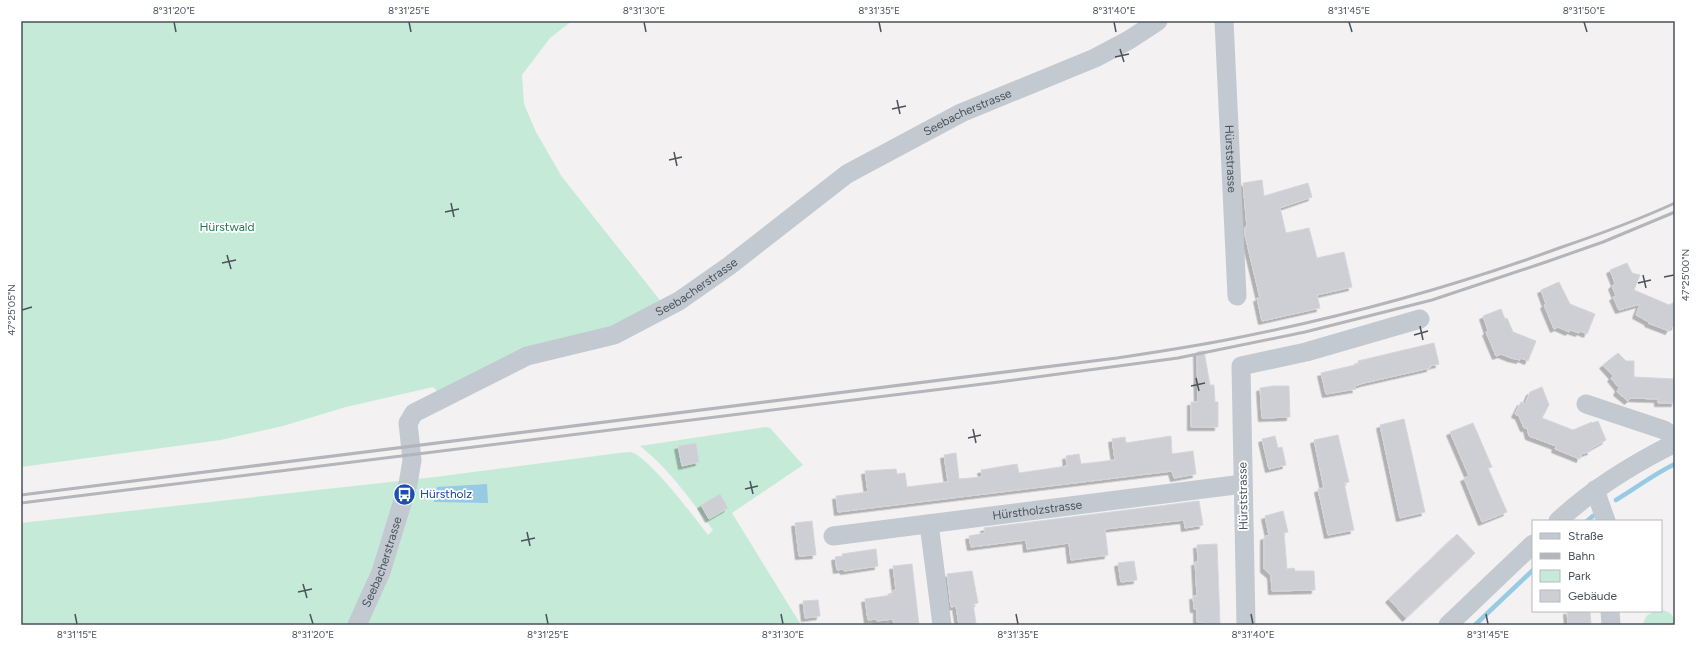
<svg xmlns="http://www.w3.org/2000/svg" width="1696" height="646" font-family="Figtree,sans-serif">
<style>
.green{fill:#c5ebd8}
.water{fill:#97cae3}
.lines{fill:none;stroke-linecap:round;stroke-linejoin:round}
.stream{stroke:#97cae3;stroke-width:4.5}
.building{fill:#cecfd4;stroke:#d5d6db;filter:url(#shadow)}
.minor{stroke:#c3c9d0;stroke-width:19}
.rail{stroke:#b3b5ba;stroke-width:3}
.ticks{fill:none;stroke:#4a525c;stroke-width:1.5}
.labels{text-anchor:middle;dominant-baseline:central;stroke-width:3.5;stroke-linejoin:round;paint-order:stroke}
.street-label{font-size:12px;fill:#4a525c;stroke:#fff}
.park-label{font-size:12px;fill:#227656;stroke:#fff}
.transit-label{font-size:12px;fill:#164399;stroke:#fff;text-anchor:start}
.neatline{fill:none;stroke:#4a525c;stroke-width:1.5}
.ticks-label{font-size:10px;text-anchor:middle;fill:#4a525c}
</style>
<defs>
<filter id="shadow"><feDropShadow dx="-3.5" dy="3.5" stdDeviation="0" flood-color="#0004"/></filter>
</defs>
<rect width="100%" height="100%" fill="#f3f1f1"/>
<!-- green -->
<g class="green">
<path d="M21 21H572L550 38 522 75 524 104 536 132 562 177 663 304 610 331 438 392 433 387 346 407 283 426 221 440 21 467Z"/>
<path d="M766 427 770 428 803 465 732 513 801 625H21V523L435 477 619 453C623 453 628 452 631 452 649 457 695 518 708 535L713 530C690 499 670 470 640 446Z"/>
<path d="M1661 610C1670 611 1675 616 1675 625H1643C1646 612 1652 613 1661 610Z"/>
</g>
<!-- water -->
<path class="water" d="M487 484 488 503 434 502 437 487Z"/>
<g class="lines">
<!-- stream -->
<g class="stream">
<path d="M1616 500C1636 488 1654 474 1675 464"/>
<path d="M1587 521 1593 516"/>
<path d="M1475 625 1533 570"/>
</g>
</g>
<!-- building -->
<g class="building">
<path d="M1262 180 1264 196 1308 183 1312 197 1280 208 1286 233 1309 228 1317 258 1344 252 1352 287 1317 295 1320 308 1262 321 1257 298H1260L1245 235V227H1247L1243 183Z"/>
<path d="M1627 263 1632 273 1640 275 1634 290 1669 305 1675 302V326L1670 328 1669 331 1648 323 1649 322 1636 315 1640 304 1619 310 1613 297 1616 296 1612 286 1615 283 1610 270Z"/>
<path d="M1559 282 1570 304 1595 314 1587 334 1580 331 1579 333 1570 330 1569 332 1558 327 1554 329 1544 305 1546 304 1541 290Z"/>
<path d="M1501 309 1505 319 1507 318 1513 332 1536 341 1528 361 1521 358 1520 360 1511 358 1501 354 1496 356 1486 332 1488 331 1483 316Z"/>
<path d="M1434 343 1439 364 1430 366V368L1364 383 1355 386 1356 389 1326 394 1321 373 1359 364 1358 361Z"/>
<path d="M1204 351 1210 385H1214L1215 402H1218V427H1191V402H1198L1197 352Z"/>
<path d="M1618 353 1626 361H1634V377L1675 379V403H1658V399L1631 398 1628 401 1617 392 1619 388 1611 378 1613 376 1603 365Z"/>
<path d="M1273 386H1289L1290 417 1262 418 1260 388Z"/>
<path d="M1542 387 1549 405 1542 418 1573 430 1592 422V423L1598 421 1606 440 1590 449 1591 451 1581 454 1580 459 1555 449 1556 446 1529 436 1527 428H1524L1519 416 1515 414 1521 402 1525 404 1530 392Z"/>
<path d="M1404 419 1425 512 1400 518 1380 425Z"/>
<path d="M1473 423 1492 467 1488 468 1507 512 1482 522 1464 478 1469 476 1450 432Z"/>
<path d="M1338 435 1349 482 1344 483 1354 530 1328 535 1318 489 1324 488 1314 440Z"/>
<path d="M1171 436 1172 454 1193 451 1196 474 1174 478 1172 471 838 512 836 496 868 492 865 471 896 469 897 474 905 473 907 487 948 482 944 455 956 453 959 479 982 477 981 470 1017 464 1019 473 1067 466 1066 456 1079 454 1081 464 1115 460 1112 439 1125 437 1126 443Z"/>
<path d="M1275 436 1278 448 1282 447 1286 465 1269 469 1262 439Z"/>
<path d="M696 443 699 462 682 466 678 446Z"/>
<path d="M720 494 728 508 709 519 701 505Z"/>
<path d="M1199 501 1203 525 1185 528 1184 520 1105 529 1108 555 1071 560 1069 543 1027 549 1026 540 971 547 969 536 985 533 984 528Z"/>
<path d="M1283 511 1288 532 1284 533 1287 569 1294 568 1295 571H1314L1315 590 1272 591 1271 575 1264 569V537L1269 535 1265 516Z"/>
<path d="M812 521 816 555 799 556 795 523Z"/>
<path d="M1457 534 1475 553 1406 618 1389 599Z"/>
<path d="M1217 544 1220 624 1203 625V622H1197V609H1194L1193 596H1197L1195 562H1198L1197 545Z"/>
<path d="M876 549 878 566 844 571 843 569 837 570 835 557 843 556 842 554Z"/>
<path d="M1134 561 1137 580 1121 582 1118 563Z"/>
<path d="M912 564 919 625H894L893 619 877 621 876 619 868 620 865 599 892 595V591L896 590 893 566Z"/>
<path d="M972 571 978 603 973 604 976 623 959 625 956 606 951 607 947 574Z"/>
<path d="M818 600 820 616 805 618 803 601Z"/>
<path d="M1567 611H1590L1591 625H1568Z"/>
</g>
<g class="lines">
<!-- minor -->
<g class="minor">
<path id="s1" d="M1224 21 1237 296"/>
<path d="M1586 404 1664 430 1675 437"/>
<path d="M1595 490 1606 521"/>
<path d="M1558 521C1592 489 1633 464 1675 443"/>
<path d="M929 524 942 625"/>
<path id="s2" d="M833 536 1243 484"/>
<path d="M1610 611 1611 625"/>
<path id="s3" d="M357 625 381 572 408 484 412 460 408 423 414 413 527 356 614 335 679 301 729 266 847 174 961 113 1095 58 1129 40 1158 21"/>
<path d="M1246 625 1241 366 1306 352 1420 319"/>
<path d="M1448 625 1533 544"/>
</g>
<!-- rail -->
<g class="rail">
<path d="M21 495 1117 358C1157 352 1197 346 1236 338 1347 316 1456 286 1562 247 1600 234 1638 220 1675 203"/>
<path d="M21 503 999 382 1178 358 1305 332 1432 300 1546 262 1603 242 1675 212"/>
</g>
</g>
<!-- ticks -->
<path class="ticks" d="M174 22 176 32M409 22 411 32M644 22 646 32M879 22 881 32M1114 22 1116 32M1349 22 1352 32M1584 22 1587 32M1120 49 1124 62M1115 57 1129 54M897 100 900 114M892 109 906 106M674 152 677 166M669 160 682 157M451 203 454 217M445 212 459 209M227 255 231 269M222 263 236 260M1643 275 1646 288M1664 277 1674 275M1638 283 1651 280M22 310 32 307M1420 326 1423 340M1414 335 1428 331M1196 378 1199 391M1191 386 1205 383M973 429 976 443M968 438 981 435M750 481 753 494M745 489 758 486M527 532 530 546M521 541 535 538M303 584 307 598M298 592 312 589M75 614 77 624M310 614 313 624M546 614 548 624M781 614 783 624M1016 614 1018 624M1251 614 1253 624M1486 614 1488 624"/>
<!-- icons -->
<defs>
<symbol id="bus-disc" viewBox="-11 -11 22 22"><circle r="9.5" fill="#1a4fb4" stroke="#fff"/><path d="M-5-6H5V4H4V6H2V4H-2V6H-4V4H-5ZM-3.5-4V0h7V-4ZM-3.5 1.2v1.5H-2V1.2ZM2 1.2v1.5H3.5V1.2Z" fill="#fff"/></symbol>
</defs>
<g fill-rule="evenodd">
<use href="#bus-disc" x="392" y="482" width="25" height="25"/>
</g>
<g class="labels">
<!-- street labels -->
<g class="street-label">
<text stroke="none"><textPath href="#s3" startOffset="859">Seebacherstrasse</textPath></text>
<text stroke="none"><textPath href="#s1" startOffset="138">Hürststrasse</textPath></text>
<text stroke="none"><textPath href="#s3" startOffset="535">Seebacherstrasse</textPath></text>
<text transform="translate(1243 496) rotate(-91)">Hürststrasse</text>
<text stroke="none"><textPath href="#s2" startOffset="206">Hürstholzstrasse</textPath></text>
<text stroke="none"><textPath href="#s3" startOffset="68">Seebacherstrasse</textPath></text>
</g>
<!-- park labels -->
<g class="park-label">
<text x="227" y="227">Hürstwald</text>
</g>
<!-- transit labels -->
<g class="transit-label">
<text x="420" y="494">Hürstholz</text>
</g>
</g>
<!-- border -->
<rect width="1696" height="646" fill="none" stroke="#ffffff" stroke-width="44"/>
<!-- legend -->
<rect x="1532" y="520" width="130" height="92" fill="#ffffff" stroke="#b7babe"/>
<rect x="1540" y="533" width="20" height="6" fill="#c3c9d0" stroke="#b7babe"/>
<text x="1568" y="540" font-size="12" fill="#4a525c">Straße</text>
<rect x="1540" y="553" width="20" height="6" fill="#b3b5ba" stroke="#b7babe"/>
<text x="1568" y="560" font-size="12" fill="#4a525c">Bahn</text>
<rect x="1540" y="570" width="20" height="12" fill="#c5ebd8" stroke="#b7babe"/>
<text x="1568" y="580" font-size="12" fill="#4a525c">Park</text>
<rect x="1540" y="590" width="20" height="12" fill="#cecfd4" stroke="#b7babe"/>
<text x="1568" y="600" font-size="12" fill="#4a525c">Gebäude</text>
<rect x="22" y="22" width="1652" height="602" class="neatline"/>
<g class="ticks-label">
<text x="174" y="14">8°31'20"E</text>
<text x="409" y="14">8°31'25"E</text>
<text x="644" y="14">8°31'30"E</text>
<text x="879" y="14">8°31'35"E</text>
<text x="1114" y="14">8°31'40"E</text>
<text x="1349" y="14">8°31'45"E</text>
<text x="1584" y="14">8°31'50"E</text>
<text transform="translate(1685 275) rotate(-90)" y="4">47°25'00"N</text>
<text transform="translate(11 310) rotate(-90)" y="4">47°25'05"N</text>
<text x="77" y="638">8°31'15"E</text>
<text x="313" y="638">8°31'20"E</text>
<text x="548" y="638">8°31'25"E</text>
<text x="783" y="638">8°31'30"E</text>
<text x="1018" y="638">8°31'35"E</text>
<text x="1253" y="638">8°31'40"E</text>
<text x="1488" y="638">8°31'45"E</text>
</g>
</svg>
